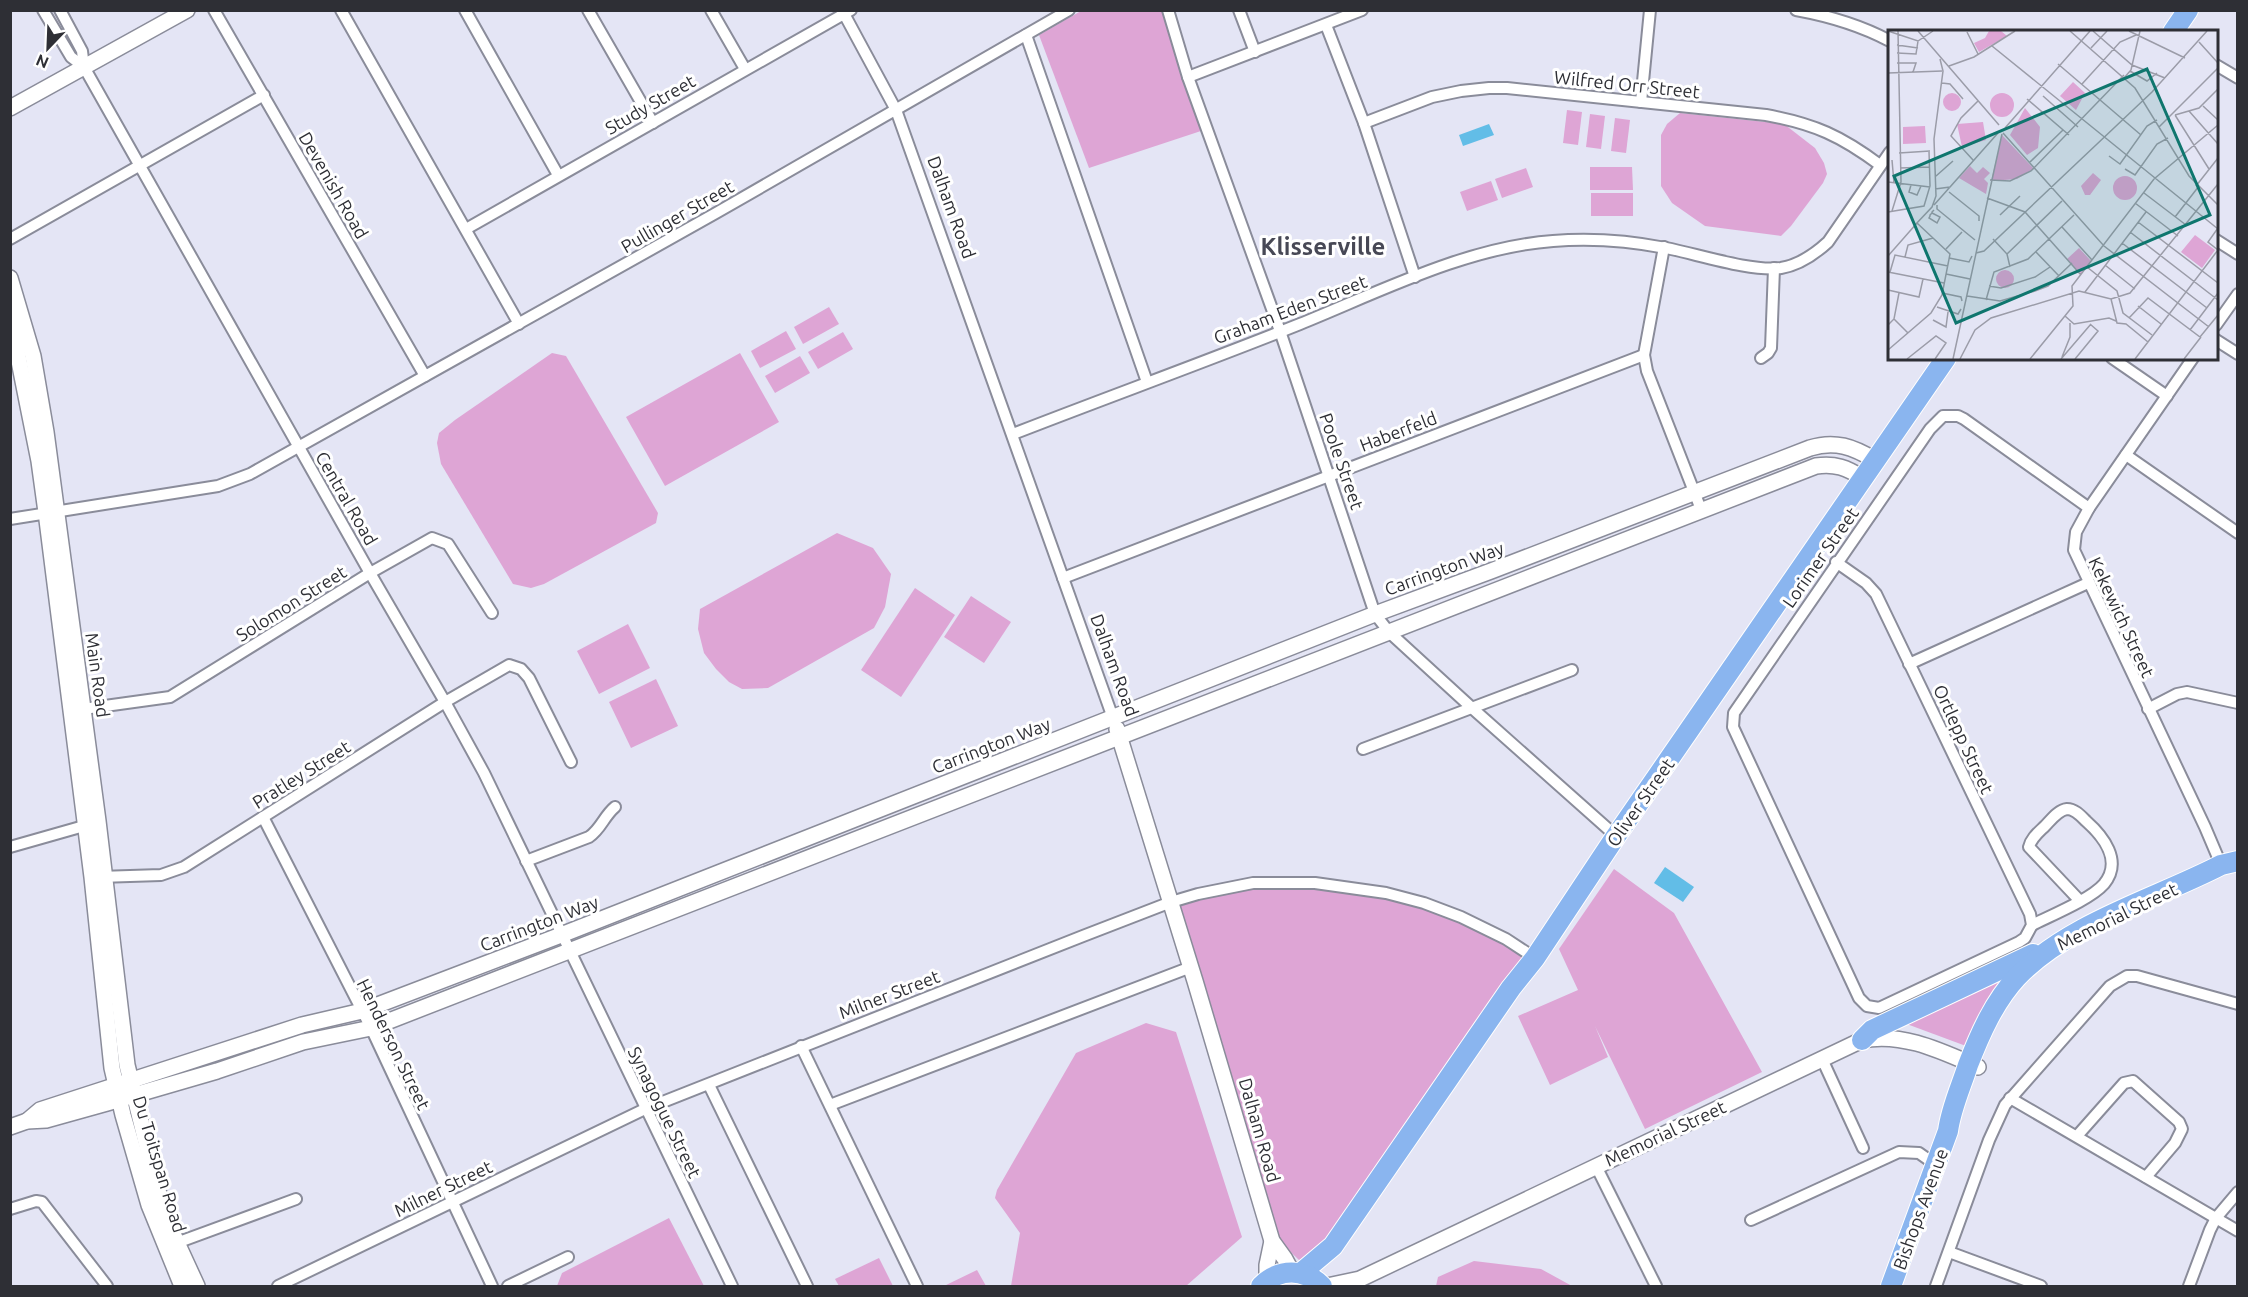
<svg xmlns="http://www.w3.org/2000/svg" width="2248" height="1297" font-family="Ubuntu,sans-serif">
<style>
.green{fill:#dea5d5}
.water{fill:#62bde7}
.lines{fill:none;stroke-linecap:round;stroke-linejoin:round}
.street-casing{stroke:#8a8c9a;stroke-width:14}
.secondary-casing{stroke:#8a8c9a;stroke-width:18}
.highway-casing{stroke:#fff;stroke-width:22}
.street{stroke:#fff;stroke-width:10}
.secondary{stroke:#fff;stroke-width:15}
.highway{stroke:#8ab5ef;stroke-width:20}
.labels{text-anchor:middle;dominant-baseline:central;stroke-width:6;stroke-linejoin:round;paint-order:stroke}
.street-label{font-size:18px;fill:#2e2f35;stroke:#fff}
.district-label{font-size:24px;font-weight:bold;fill:#474855;stroke:#fff}
.inset-road{fill:none;stroke:#9b9ca8;stroke-width:1.5}
.view{fill:#0f766e;fill-opacity:0.15;stroke:#0f766e;stroke-width:3}
.inset-edge{fill:none;stroke:#2e2f35;stroke-width:3}
</style>
<rect width="100%" height="100%" fill="#e4e5f5"/>
<!-- green -->
<g class="green">
<path d="M1081 11H1167L1210 128 1089 168 1039 35Z"/>
<path d="M1567 110 1582 112 1578 145 1563 143Z"/>
<path d="M1680 113 1784 124 1815 148 1824 163 1827 174 1823 183 1791 226 1781 236 1705 226 1672 203 1661 186V135L1667 124Z"/>
<path d="M1590 114 1605 116 1601 149 1586 147Z"/>
<path d="M1615 118 1630 120 1626 153 1611 151Z"/>
<path d="M1590 167H1632L1633 190H1590Z"/>
<path d="M1526 168 1533 187 1502 198 1495 179Z"/>
<path d="M1491 181 1498 200 1467 211 1460 192Z"/>
<rect x="1591" y="193" width="42" height="23"/>
<path d="M829 307 839 324 803 344 794 327Z"/>
<path d="M786 331 796 349 760 368 751 351Z"/>
<path d="M843 332 853 349 818 369 808 352Z"/>
<path d="M552 353 566 356 658 513 656 523 544 584 531 588 513 584 441 464 437 443 439 433 455 420Z"/>
<path d="M740 353 779 422 665 486 626 417Z"/>
<path d="M800 356 810 373 775 393 765 376Z"/>
<path d="M837 533 873 548 891 574 885 607 874 628 768 688 742 689 729 682 716 669 704 653 698 629 700 609Z"/>
<path d="M915 588 955 615 901 697 861 670Z"/>
<path d="M971 596 1011 622 984 663 944 637Z"/>
<path d="M628 624 650 668 599 694 577 651Z"/>
<path d="M656 679 678 726 631 748 609 702Z"/>
<path d="M1614 869 1674 913 1762 1072 1645 1129 1595 1026 1608 1057 1550 1085 1518 1016 1578 990 1559 949Z"/>
<path d="M1293 881 1422 903 1527 954 1325 1251 1299 1260 1276 1238 1172 902Z"/>
<path d="M2020 967 1966 1046 1904 1023Z"/>
<path d="M1146 1023 1176 1032 1242 1237 1186 1286H1011L1020 1233 995 1198 997 1190 1076 1053Z"/>
<path d="M669 1218 704 1286H557L562 1273Z"/>
<path d="M879 1258 893 1286H839L835 1279Z"/>
<path d="M1474 1261 1541 1269 1572 1286H1436L1438 1277Z"/>
<path d="M977 1270 986 1286H944Z"/>
</g>
<!-- water -->
<g class="water">
<path d="M1489 124 1494 135 1463 146 1459 135Z"/>
<path d="M1665 867 1694 887 1683 902 1654 883Z"/>
</g>
<g class="lines">
<defs>
<g id="street">
<path d="M43 10 71 57 84 67"/>
<path d="M60 10 82 51 84 67 370 573 445 702 484 773 732 1286"/>
<path d="M214 10 425 376"/>
<path d="M341 10 519 324"/>
<path d="M465 10 558 175"/>
<path d="M588 10 653 123"/>
<path d="M711 10 745 69"/>
<path d="M842 10 896 110 1113 718"/>
<path d="M1168 10 1188 77 1280 331 1375 614 1389 632 1472 708 1616 836"/>
<path d="M1239 10 1255 52"/>
<path d="M1796 10C1829 16 1860 25 1890 41"/>
<path d="M1326 25 1364 123 1415 277"/>
<path d="M1026 35 1147 382"/>
<path d="M2216 65 2238 78"/>
<path d="M1188 77 1362 10"/>
<path d="M1641 102 1650 10"/>
<path d="M1364 123 1432 97 1461 91 1489 88H1507L1766 115C1815 124 1841 136 1880 165"/>
<path d="M466 229 851 10"/>
<path d="M10 239 264 95"/>
<path d="M2216 240 2238 254"/>
<path d="M1664 247 1644 355 1647 371 1702 512"/>
<path d="M2216 325 2238 294"/>
<path d="M2216 340 2238 354"/>
<path d="M1761 358 1768 353 1771 348 1774 268"/>
<path d="M2112 358 2167 396"/>
<path d="M2193 358 2089 508 2076 532 2074 550 2205 827 2222 867"/>
<path d="M1013 434C1108 397 1205 362 1300 324 1379 292 1467 247 1553 241 1589 238 1630 241 1666 248 1697 254 1751 272 1781 268 1799 265 1815 254 1828 242L1890 152"/>
<path d="M2126 455 2238 533"/>
<path d="M10 519 218 486 250 474 716 213 1069 10"/>
<path d="M1836 562 1866 583 1876 594 2030 914 2032 925 2025 938 2019 942 1879 1008 1867 1006 1859 998 1733 727 1734 713 1930 429 1943 416H1958L1964 419 2089 508"/>
<path d="M1063 578 1644 355"/>
<path d="M1909 664 2088 583"/>
<path d="M2148 709 2177 694 2187 692 2238 703"/>
<path d="M76 710 170 697 370 573 432 538 448 544 492 613"/>
<path d="M1363 749 1572 670"/>
<path d="M263 817 371 1028 492 1286"/>
<path d="M10 847 91 824"/>
<path d="M526 861 589 837C601 829 604 816 615 807"/>
<path d="M99 877 161 875 184 867 445 702 509 665 521 669 529 678 571 762"/>
<path d="M2032 925C2052 915 2091 899 2104 884 2123 861 2103 836 2086 821 2081 816 2075 809 2067 809 2058 810 2051 820 2045 826 2039 832 2031 838 2029 847L2080 901"/>
<path d="M801 1046 917 1286"/>
<path d="M1822 1059 1863 1148"/>
<path d="M709 1085 807 1286"/>
<path d="M2010 1098 2238 1231"/>
<path d="M830 1105 1191 967"/>
<path d="M2077 1136 2124 1083 2133 1081 2179 1122 2182 1129 2175 1143 2146 1177"/>
<path d="M1596 1166 1656 1286"/>
<path d="M10 1209 36 1201 42 1202 107 1286"/>
<path d="M1751 1220 1899 1152 1919 1153 1936 1165"/>
<path d="M171 1245 296 1199"/>
<path d="M1949 1252 2041 1286"/>
<path d="M278 1286 645 1109 1083 936 1171 902 1198 894 1253 883H1315L1386 893 1424 903 1461 917 1506 939 1535 958"/>
<path d="M508 1286 568 1257"/>
<path d="M1936 1286 1989 1140 2005 1105 2110 986 2127 976H2137L2238 1004"/>
<path d="M2189 1286 2210 1230 2216 1218 2238 1192"/>
</g>
<g id="secondary">
<path d="M10 108 187 10"/>
<path d="M10 278 33 356 46 432 98 821 127 1065 158 1191 174 1236 197 1286"/>
<path d="M10 316 39 461 46 512 92 877 112 1068 123 1115 149 1205 182 1286"/>
<path d="M1117 729 1195 981 1272 1241 1285 1259 1292 1272"/>
<path d="M27 1121 40 1110 302 1025 362 1011 561 935 1375 614 1491 571 1810 448C1835 440 1853 447 1875 460"/>
<path d="M10 1127 27 1121 46 1120 107 1103 217 1071 303 1042 371 1028 1816 466C1835 463 1847 468 1863 478"/>
<path d="M1267 1281V1265L1272 1241"/>
<path d="M1327 1286 1360 1279 1862 1040C1903 1032 1941 1051 1978 1067"/>
</g>
<g id="highway">
<path d="M2173 32 2188 10"/>
<path d="M1862 1040 1872 1030 2033 954"/>
<path d="M1301 1273 1333 1246 1511 988 1535 958 1616 836 1946 358"/>
<path d="M1261 1286C1279 1268 1304 1268 1322 1286"/>
<path d="M1891 1286 1948 1131C1951 1108 1961 1087 1968 1065 1980 1034 1994 1002 2017 977 2069 923 2155 899 2221 865L2238 861"/>
</g>
</defs>
<!-- street casing -->
<use href="#street" class="street-casing"/>
<!-- secondary casing -->
<use href="#secondary" class="secondary-casing"/>
<!-- highway casing -->
<use href="#highway" class="highway-casing"/>
<!-- street -->
<use href="#street" class="street"/>
<!-- secondary -->
<use href="#secondary" class="secondary"/>
<!-- highway -->
<use href="#highway" class="highway"/>
</g>
<g class="labels">
<!-- street labels -->
<g class="street-label">
<text transform="translate(1627 84) rotate(6)">Wilfred Orr Street</text>
<text transform="translate(650 104) rotate(-30)">Study Street</text>
<text transform="translate(334 185) rotate(60)">Devenish Road</text>
<text transform="translate(952 207) rotate(70)">Dalham Road</text>
<text transform="translate(677 216) rotate(-30)">Pullinger Street</text>
<text transform="translate(1290 309) rotate(-21)">Graham Eden Street</text>
<text transform="translate(1398 431) rotate(-21)">Haberfeld</text>
<text transform="translate(1342 461) rotate(71)">Poole Street</text>
<text transform="translate(347 498) rotate(60)">Central Road</text>
<text transform="translate(1820 557) rotate(-55)">Lorimer Street</text>
<text transform="translate(1444 568) rotate(-20)">Carrington Way</text>
<text transform="translate(291 603) rotate(-32)">Solomon Street</text>
<text transform="translate(2122 617) rotate(65)">Kekewich Street</text>
<text transform="translate(1115 665) rotate(70)">Dalham Road</text>
<text transform="translate(98 675) rotate(82)">Main Road</text>
<text transform="translate(1964 739) rotate(65)">Ortlepp Street</text>
<text transform="translate(991 745) rotate(-21)">Carrington Way</text>
<text transform="translate(301 774) rotate(-32)">Pratley Street</text>
<text transform="translate(1640 802) rotate(-55)">Oliver Street</text>
<text transform="translate(2117 916) rotate(-26)">Memorial Street</text>
<text transform="translate(539 923) rotate(-21)">Carrington Way</text>
<text transform="translate(889 994) rotate(-21)">Milner Street</text>
<text transform="translate(394 1044) rotate(64)">Henderson Street</text>
<text transform="translate(665 1112) rotate(64)">Synagogue Street</text>
<text transform="translate(1260 1130) rotate(74)">Dalham Road</text>
<text transform="translate(1665 1133) rotate(-25)">Memorial Street</text>
<text transform="translate(160 1164) rotate(73)">Du Toitspan Road</text>
<text transform="translate(443 1188) rotate(-26)">Milner Street</text>
<text transform="translate(1920 1209) rotate(-70)">Bishops Avenue</text>
</g>
<!-- district labels -->
<g class="district-label">
<text x="1323" y="246">Klisserville</text>
</g>
</g>
<!-- overview -->
<g transform="translate(1888 30)">
<rect width="330" height="330" fill="#e4e5f5"/>
<path d="M101 1H113L119 6 91 22 86 13 97 8ZM185 52 197 63 188 80 172 66ZM102 75a12 12 0 1 1 24 0a12 12 0 1 1-24 0ZM55 72a9 9 0 1 1 18 0a9 9 0 1 1-18 0ZM137 78 152 97 150 118 139 125 122 105ZM95 92 98 110 74 117 69 94ZM37 96 38 113 15 114V97ZM114 105 146 139 129 149 103 151ZM82 136 89 143 95 137 102 143 96 149 100 153 98 164 71 148ZM205 143 213 150 202 165H197L193 156ZM225 158a12 12 0 1 1 24 0a12 12 0 1 1-24 0ZM307 205 327 220 314 238 293 222ZM191 218 203 231 193 244 179 229ZM108 249a9 9 0 1 1 18 0a9 9 0 1 1-18 0Z" fill="#dea5d5"/>
<path class="inset-road" d="M0 1 30 11 45 1M30 1 111 95M182 1 247 58 301 146 330 175M205 1 244 35 277 48M241 1 297 28M79 2 90 24M311 12 330 33M9 15 30 18M104 16 330 199M203 18 219 1M9 23 28 24 30 11M9 33H28L25 42M170 34 253 105M61 36 86 27 127 1M242 41 259 51 269 43M0 43 54 41M236 48 243 40 252 1M54 53 62 54 75 69M194 54 232 12 248 5M155 66 190 97M139 69 181 105M315 76 330 90M301 81 330 114M287 85 321 139M287 85 311 78 330 59M271 97 330 38M117 98 202 1M115 103 216 216 321 297M11 123 42 121M221 126 232 134 259 96 269 90M4 130 6 153M85 130 63 106 73 88 90 71M141 133 175 100M12 138 42 137M237 139 247 145 269 114 280 108M48 146 65 131M102 150 122 151 143 141 236 45M0 152 42 157M23 155 21 162 29 165 33 156M308 156 330 128M47 159 62 157 110 103M61 162 91 186V191M256 163 298 195M99 168 137 182 193 245M247 173 290 206M46 175 62 157M49 175V179L87 210M4 181 13 152 10 1M0 182 36 176 42 156 41 121M44 183 52 187 49 193 41 188 42 186V185L44 183V182L46 180M112 185 132 166M287 187 311 156M250 192 330 253M27 195 44 177 48 166 46 109 55 41 52 29M174 197 204 230M330 198 320 212 330 220M242 202 330 270M105 209 119 224 122 237M234 213 319 278M58 219 74 202M148 222 171 246M88 223 96 221 264 62 319 1M119 224 174 171M0 226 29 193M17 227 20 215 45 208M61 228 81 232 84 226M217 235 247 259M199 237 229 261 235 283 264 305M0 242 56 253M2 242 7 225 60 236M58 244 82 249M101 256 113 258 147 247 162 237M0 260 31 267 35 249M197 262 258 182M54 263 73 267 74 271M79 266 112 271 147 261 160 256 184 233M223 269 229 293 238 294 260 312M98 270 106 242 140 229 186 185M250 276 273 294M49 277 70 284 73 279M177 286 186 294 221 288 228 291M241 288 260 268 312 307 330 285M6 289 20 303M45 290 58 297 60 282M0 295 6 289 11 263M302 300 330 263M0 320 43 283 54 265 62 224 29 193M174 327 182 307V293M19 329 48 306 58 313 47 329M65 329 114 104M72 329 87 300 103 288 191 261 223 269 242 263 330 154M142 329 185 276 184 256 266 149 330 95M173 329 203 294M187 329 210 301 202 294M247 329 330 220M296 329 313 307"/>
<path class="view" d="M259 39 322 185 68 293 6 146Z"/>
<rect width="330" height="330" class="inset-edge"/>
</g>
<!-- border -->
<rect width="2248" height="1297" fill="none" stroke="#2e2f35" stroke-width="24"/>
<!-- north arrow -->
<g transform="translate(48 48) rotate(203)" stroke="#ffffff" stroke-width="4.5" paint-order="stroke">
<path d="M0-4.5L10 22L0 15L-10 22Z" fill="#2e2f35"/>
<text y="-9" font-size="16" font-weight="bold" text-anchor="middle" fill="#2e2f35">N</text>
</g>
</svg>
